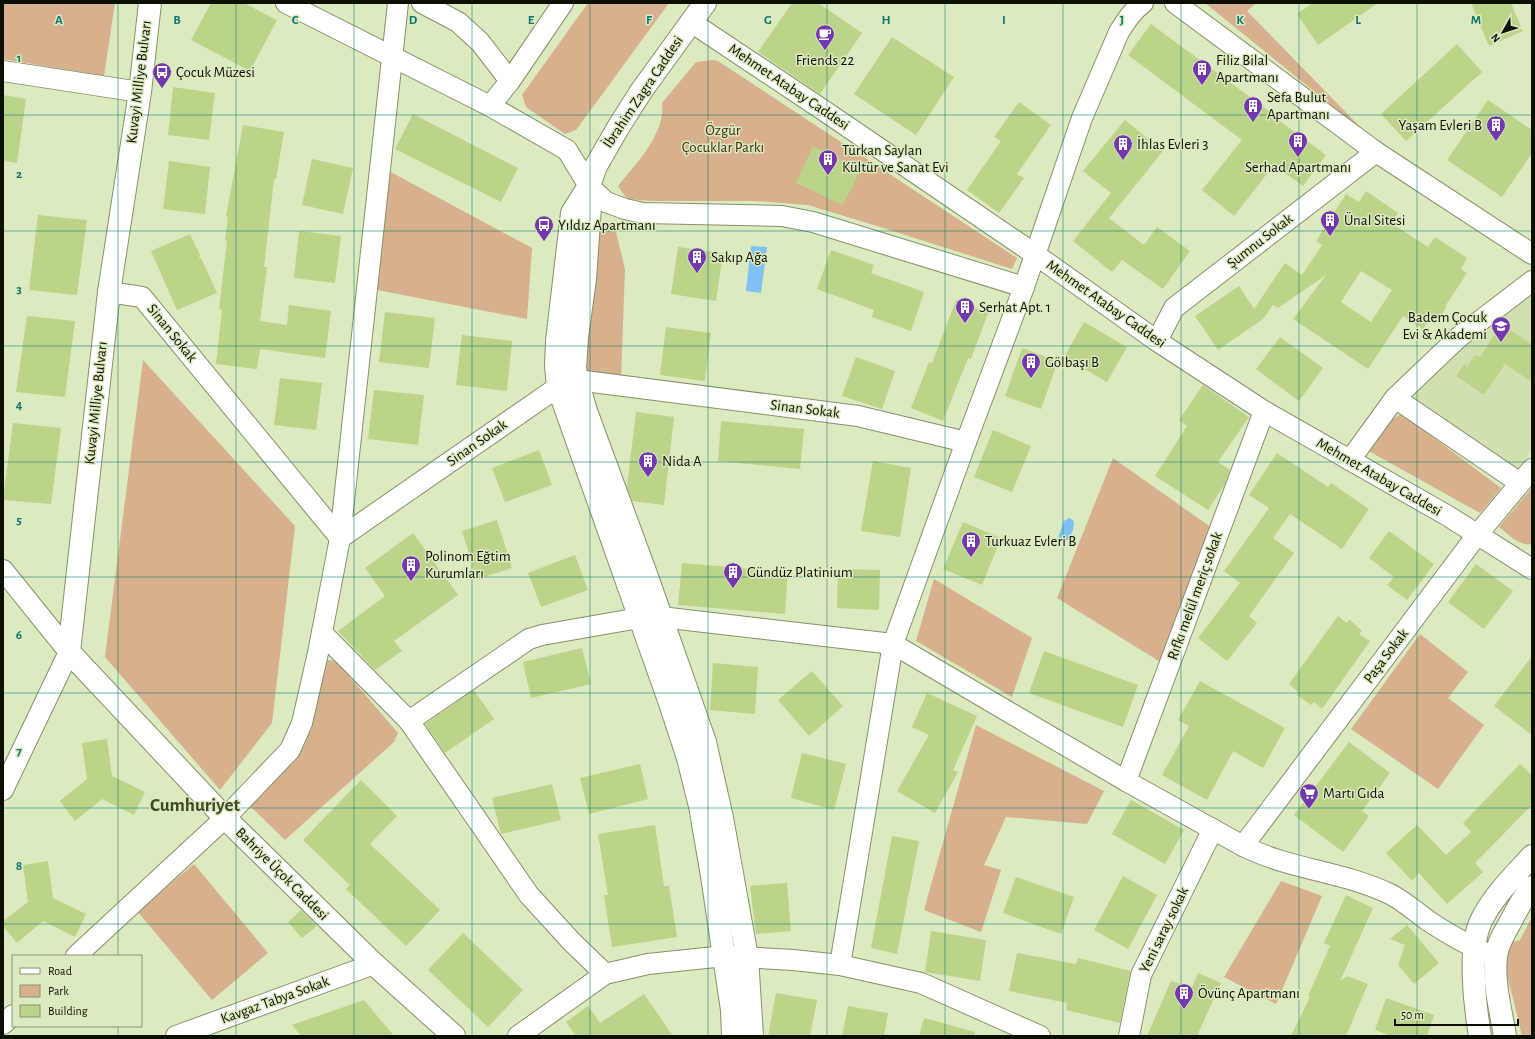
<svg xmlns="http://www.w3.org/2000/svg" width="1535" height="1039" font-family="'Alegreya Sans',sans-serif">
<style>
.built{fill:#d0e0af}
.green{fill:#d7b08d}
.water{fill:#80c1f4}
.building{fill:#bcd38a;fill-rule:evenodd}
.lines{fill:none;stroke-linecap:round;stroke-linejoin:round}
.minor-casing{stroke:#85916a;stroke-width:22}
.major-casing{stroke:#85916a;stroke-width:24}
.minor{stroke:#fff;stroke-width:20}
.major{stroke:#fff;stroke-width:22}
.grid{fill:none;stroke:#0f766e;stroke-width:1;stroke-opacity:0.55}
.labels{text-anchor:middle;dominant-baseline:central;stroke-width:3;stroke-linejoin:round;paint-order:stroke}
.poi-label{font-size:15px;fill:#0c1003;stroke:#dceac0;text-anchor:start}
.street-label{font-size:15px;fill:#0c1003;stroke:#dceac0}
.park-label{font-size:15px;fill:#432b13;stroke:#dceac0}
.district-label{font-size:19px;font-weight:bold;fill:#3d4824;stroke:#dceac0}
.grid-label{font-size:13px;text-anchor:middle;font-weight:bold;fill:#0f766e;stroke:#dceac0;stroke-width:3;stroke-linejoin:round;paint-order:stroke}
</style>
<rect width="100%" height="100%" fill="#dceac0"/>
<!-- built -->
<path class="built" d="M1532 292V451L1519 469 1407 394Z"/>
<!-- green -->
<g class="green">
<path d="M3 3H115L104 76 3 59Z"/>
<path d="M588 3H669L576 130 565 134 526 107 522 95Z"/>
<path d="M1205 3H1256L1247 11 1368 135Z"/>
<path d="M712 60 718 61 1017 258 1012 269 880 227 808 205 755 201H652L627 199 618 186C636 164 666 133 662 103L696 62Z"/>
<path d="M387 170 532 248 527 319 377 290Z"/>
<path d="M614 224 625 269 621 379 582 370 597 225Z"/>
<path d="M143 360 295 526 272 723 220 790 105 657Z"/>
<path d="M1402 414 1501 488 1480 513 1365 449 1381 425Z"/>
<path d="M1113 458 1212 528 1162 663 1057 598Z"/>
<path d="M1532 488V544C1520 547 1508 534 1499 527Z"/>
<path d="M934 579 1032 638 1012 697 916 641Z"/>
<path d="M1420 634 1468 672 1448 698 1484 725 1438 789 1351 729Z"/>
<path d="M329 660 336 661 398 733 394 742 285 840 249 805 305 745 323 662Z"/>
<path d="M976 725 1104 791 1087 824 1006 817 984 865 1001 870 981 932 924 910Z"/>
<path d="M194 864 268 953 212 1000 137 911Z"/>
<path d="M1281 881 1322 896 1276 1004 1224 977Z"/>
<path d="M1532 917V1036H1522L1513 998 1499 946 1520 940Z"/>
</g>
<!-- water -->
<g class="water">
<path d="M751 246 767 247 761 293 746 291Z"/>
<path d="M1069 518 1073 520C1076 526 1071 535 1068 540L1062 542 1058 538 1064 521Z"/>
</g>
<!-- building -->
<g class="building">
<path d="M211 3H244L277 20 250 71 191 40Z"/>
<path d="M792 3H818L862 33 820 94 758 52Z"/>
<path d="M1313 3H1378L1318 45 1297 14Z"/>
<path d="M1471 3H1511L1523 31 1489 46Z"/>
<path d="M1151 24 1281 120 1280 121 1326 155 1303 186 1274 165 1234 216 1202 190 1242 140 1128 55Z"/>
<path d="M892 37 954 77 916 135 854 94Z"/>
<path d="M1457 44 1482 72 1406 141 1381 114Z"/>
<path d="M173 87 215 93 209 140 168 135Z"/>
<path d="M3 95 26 99 17 163 3 161Z"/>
<path d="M1488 100 1532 130V153L1502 197 1447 160Z"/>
<path d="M1019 102 1051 125 1017 174 1024 178 999 213 967 190 1001 141 994 137Z"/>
<path d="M413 114 518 168 501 202 395 149Z"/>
<path d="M1125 120 1163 151 1109 218 1144 245 1157 227 1190 251 1163 289 1122 260 1112 272 1073 241 1111 193 1083 171Z"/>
<path d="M243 125 284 132 276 179H274L264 267H267L260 321 287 325 289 305 331 311 325 358 260 349 257 369 216 364 222 310 219 309 227 241 225 240 228 217 226 216Z"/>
<path d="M813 146 861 169 843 205 796 183Z"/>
<path d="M312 159 353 168 343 214 302 205Z"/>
<path d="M169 161 210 167 205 214 163 209Z"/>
<path d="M1366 191 1398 213 1391 223 1408 234 1428 247 1435 237 1467 258 1461 269 1467 273 1446 305 1447 306 1437 321 1431 317 1423 329 1403 316 1368 369 1293 319 1326 275 1278 308 1273 305 1263 319 1218 350 1195 316 1239 286 1254 309 1285 263 1302 275 1322 245 1316 241 1346 194 1359 202ZM1361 271 1392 290 1371 322 1341 302Z"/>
<path d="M38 215 87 220 77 295 29 290Z"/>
<path d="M299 231 341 236 335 283 294 278Z"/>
<path d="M190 234 200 255 199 258H201L217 293 177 310 151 251Z"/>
<path d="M678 247 723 253 716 301 671 294Z"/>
<path d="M831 250 874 265 871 273 924 292 911 331 872 317 874 310 817 289Z"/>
<path d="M956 300 988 313 971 359 968 358 943 421 911 408 929 362 932 363Z"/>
<path d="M385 312 435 318 429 368 379 362Z"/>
<path d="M27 316 75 321 65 397 16 392Z"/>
<path d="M1084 322 1127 347 1107 382 1064 357Z"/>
<path d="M1505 326 1532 345V382L1505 364 1484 395 1456 376 1464 364 1467 367 1475 355 1480 357 1495 334 1498 336Z"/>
<path d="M666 327 711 333 705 381 660 375Z"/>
<path d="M462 335 512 341 507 391 456 385Z"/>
<path d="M1280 337 1323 368 1299 401 1256 369Z"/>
<path d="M1022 348 1058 361 1041 409 1005 396Z"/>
<path d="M856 357 895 371 882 409 842 396Z"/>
<path d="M280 378 322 383 316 430 274 425Z"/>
<path d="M1203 385 1249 417 1218 462 1230 470 1225 484 1208 510 1155 476 1187 426 1179 420Z"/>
<path d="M374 390 424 395 418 445 368 439Z"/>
<path d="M636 412 674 417 664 505 632 501 627 487Z"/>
<path d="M721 421 804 429 800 469 718 461Z"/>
<path d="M13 423 61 428 51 504 3 500Z"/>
<path d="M993 430 1031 446 1012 492 974 477Z"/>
<path d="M539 450 552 485 505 502 492 468Z"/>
<path d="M1277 453 1328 487 1331 483 1369 509 1342 549 1290 514 1273 538 1294 553 1249 616 1257 623 1227 661 1198 638 1240 583 1224 571 1269 508 1249 495Z"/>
<path d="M873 461 911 468 900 537 861 531Z"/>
<path d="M497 520 512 568 477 579 462 531Z"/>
<path d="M963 522 1001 538 982 585 943 569Z"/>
<path d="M1389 531 1434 564 1407 600 1387 585 1394 577 1369 558Z"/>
<path d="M413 533 458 595 394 641 402 651 375 670 338 631 385 596 365 568Z"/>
<path d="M575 555 588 590 541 607 528 573Z"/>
<path d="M682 563 788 572 785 614 678 605Z"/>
<path d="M1476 564 1513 591 1484 629 1448 602Z"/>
<path d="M838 569 880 570 879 610 837 608Z"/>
<path d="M1338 616 1347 623 1349 619 1362 631 1359 634 1370 641 1322 709 1314 702 1311 705 1297 695 1298 692 1289 684Z"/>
<path d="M582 648 591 684 531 698 523 662Z"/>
<path d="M1044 651 1138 685 1123 727 1029 693Z"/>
<path d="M1532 656V735L1494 706Z"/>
<path d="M713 663 758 667 755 714 710 710Z"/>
<path d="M812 671 843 706 809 736 778 700Z"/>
<path d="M1200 681 1285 728 1263 768 1233 751 1207 800 1162 775 1189 726 1178 720Z"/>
<path d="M474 690 494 719 445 753 425 724Z"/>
<path d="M927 693 977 716 953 770 958 772 935 813 897 791 929 735 912 727Z"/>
<path d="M107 739 112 776 145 792 134 815 102 799 75 821 60 801 87 779 82 743Z"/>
<path d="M1349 742 1390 773 1362 811 1369 816 1343 852 1294 815Z"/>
<path d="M802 753 846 764 834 810 791 798Z"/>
<path d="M640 764 648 799 589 814 580 778Z"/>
<path d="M1520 764 1532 775V805L1475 863 1483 872 1447 904 1419 873 1412 881 1386 853 1417 825 1446 855 1471 832 1463 823Z"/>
<path d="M361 780 397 816 370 844 440 910 406 946 346 889 350 885 303 840Z"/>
<path d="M552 784 561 820 501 834 492 798Z"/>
<path d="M1131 800 1184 830 1165 864 1112 834Z"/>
<path d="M655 825 664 886H669L677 937 612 947 604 895H608L598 834Z"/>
<path d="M892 836 919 841 897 954 871 948Z"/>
<path d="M48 861 53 898 86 914 75 937 43 921 17 943 3 926V921L28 902 23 865Z"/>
<path d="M1123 876 1157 895 1128 949 1094 930Z"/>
<path d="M1016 877 1074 897 1061 934 1003 913Z"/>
<path d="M787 883 791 931 756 934 750 886Z"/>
<path d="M1346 895 1373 908 1340 981 1347 976 1368 984 1346 1036H1291L1310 997 1308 996 1330 946 1324 943Z"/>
<path d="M301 910 317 926 302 938 288 922Z"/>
<path d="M1407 925 1439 963 1414 984 1398 965 1405 945 1390 939Z"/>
<path d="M931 931 986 940 980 981 925 972Z"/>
<path d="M463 933 523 990 488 1027 428 970Z"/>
<path d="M1017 953 1076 964 1078 958 1130 971 1120 1023 1066 1010 1067 1003 1009 991Z"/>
<path d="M1198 973 1221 983 1197 1036H1147L1171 981 1192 987Z"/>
<path d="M776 993 817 1000 810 1036H768Z"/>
<path d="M644 994 673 1036H576L566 1022 588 1006 600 1023Z"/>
<path d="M1386 998 1434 1015 1427 1036H1391L1375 1030Z"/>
<path d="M364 1000 394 1036H301L292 1025Z"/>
<path d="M848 1006 888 1013 884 1036H842Z"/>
<path d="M924 1018 975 1032 974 1036H919Z"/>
</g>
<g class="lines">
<defs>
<g id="minor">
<path d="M286 3 490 106 567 150 589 186 606 202 625 209 643 213 782 216 813 222 1024 287"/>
<path d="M422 3 458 22 480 42 510 81"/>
<path d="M1175 3 1376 152 1532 254"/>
<path d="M691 22 823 110 1036 255 1157 341 1264 411 1448 516 1532 569"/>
<path d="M3 71 140 92"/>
<path d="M490 106 510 81 563 3"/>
<path d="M109 292 142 297 340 538 558 387 577 380 858 416 966 442"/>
<path d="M1157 341 1174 308 1376 152"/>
<path d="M1395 398 1520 483"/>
<path d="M1350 460 1395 398 1459 337 1532 281"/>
<path d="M3 570 69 652 3 790"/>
<path d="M661 617 893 644 1126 781 1243 846C1291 870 1342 871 1390 894 1404 901 1417 913 1430 922 1448 934 1468 945 1488 954"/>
<path d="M322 633 409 721 529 895 571 941 605 974"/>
<path d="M409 721 529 639 542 635 639 618"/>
<path d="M1126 781 1264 411"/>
<path d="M1243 846 1477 535 1532 469"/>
<path d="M76 956 225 818 290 750 302 723 318 653 340 538 398 3"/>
<path d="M840 965 893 644 966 442 1024 287 1082 118 1119 32C1126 21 1132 11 1143 3"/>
<path d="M3 1024 13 1015"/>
<path d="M176 1036 374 964"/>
<path d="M518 1036 605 974 648 964 725 956 793 960 840 965 921 983 1040 1036"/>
<path d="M1129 1036 1141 975 1213 829"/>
</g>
<g id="major">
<path d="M150 3 140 92 109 292 69 652 225 818 374 964 454 1036"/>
<path d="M705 3 642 90 619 126 596 166 589 186 572 213 557 341 556 366 558 387 670 703 688 758 700 806 712 876 732 1010 733 1036"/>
<path d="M589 186 590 207 585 279 577 337 575 368 577 380 586 411 646 574 705 742 722 818 747 957 752 1036"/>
<path d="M1480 1036C1475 1006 1468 948 1481 921 1493 896 1514 876 1532 856"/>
<path d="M1505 1036C1501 1011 1493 983 1496 957 1497 944 1505 932 1511 921 1517 909 1523 897 1532 887"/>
</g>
</defs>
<!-- minor casing -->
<use href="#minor" class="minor-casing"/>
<!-- major casing -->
<use href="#major" class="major-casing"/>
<!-- minor -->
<use href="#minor" class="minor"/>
<!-- major -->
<use href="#major" class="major"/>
</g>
<!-- grid -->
<path class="grid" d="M118 3V956M236 3V1036M354 3V1036M472 3V1036M590 3V1036M708 3V1036M827 3V1036M945 3V1036M1063 3V1036M1181 3V1036M1299 3V1036M1417 3V1036M3 115H1532M3 231H1532M3 346H1532M3 462H1532M3 577H1532M3 693H1532M3 808H1532M3 924H1532M118 1026V1036"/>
<!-- icons -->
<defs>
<symbol id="cafe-pin" viewBox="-11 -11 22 30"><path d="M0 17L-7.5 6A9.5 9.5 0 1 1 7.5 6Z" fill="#7338ae" stroke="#dceac0"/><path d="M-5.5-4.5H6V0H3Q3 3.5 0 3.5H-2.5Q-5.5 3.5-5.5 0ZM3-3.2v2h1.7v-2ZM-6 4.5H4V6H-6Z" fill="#fff"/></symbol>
<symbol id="building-pin" viewBox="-11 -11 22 30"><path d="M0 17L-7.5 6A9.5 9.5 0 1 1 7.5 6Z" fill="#7338ae" stroke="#dceac0"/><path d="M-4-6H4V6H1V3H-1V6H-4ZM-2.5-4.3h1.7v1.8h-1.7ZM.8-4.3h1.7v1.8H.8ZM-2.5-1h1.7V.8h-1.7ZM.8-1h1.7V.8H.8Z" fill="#fff"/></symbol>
<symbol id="bus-pin" viewBox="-11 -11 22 30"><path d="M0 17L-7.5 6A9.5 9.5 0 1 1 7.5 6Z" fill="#7338ae" stroke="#dceac0"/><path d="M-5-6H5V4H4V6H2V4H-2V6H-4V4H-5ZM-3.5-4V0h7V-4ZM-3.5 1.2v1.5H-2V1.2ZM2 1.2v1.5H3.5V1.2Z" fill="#fff"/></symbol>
<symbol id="school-pin" viewBox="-11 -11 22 30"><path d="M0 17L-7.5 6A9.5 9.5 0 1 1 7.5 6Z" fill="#7338ae" stroke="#dceac0"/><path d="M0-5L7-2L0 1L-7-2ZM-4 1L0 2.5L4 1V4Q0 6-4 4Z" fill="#fff"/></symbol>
<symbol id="supermarket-pin" viewBox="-11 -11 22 30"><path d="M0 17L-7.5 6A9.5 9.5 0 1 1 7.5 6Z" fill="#7338ae" stroke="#dceac0"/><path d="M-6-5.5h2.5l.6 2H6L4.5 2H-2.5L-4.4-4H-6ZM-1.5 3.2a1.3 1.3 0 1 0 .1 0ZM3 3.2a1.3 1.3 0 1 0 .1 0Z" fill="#fff"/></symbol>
</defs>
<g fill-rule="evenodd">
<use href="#cafe-pin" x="814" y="23" width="22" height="30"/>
<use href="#building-pin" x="1191" y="58" width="22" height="30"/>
<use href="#bus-pin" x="151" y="61" width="22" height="30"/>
<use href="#building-pin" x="1242" y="95" width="22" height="30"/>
<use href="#building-pin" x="1485" y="114" width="22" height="30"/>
<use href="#building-pin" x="1287" y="130" width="22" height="30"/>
<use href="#building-pin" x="1112" y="133" width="22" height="30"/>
<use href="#building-pin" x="817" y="148" width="22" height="30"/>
<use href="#building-pin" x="1319" y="209" width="22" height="30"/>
<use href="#bus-pin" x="533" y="214" width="22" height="30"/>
<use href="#building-pin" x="686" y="246" width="22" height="30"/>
<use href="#building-pin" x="954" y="296" width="22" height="30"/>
<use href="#school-pin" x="1490" y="315" width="22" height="30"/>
<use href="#building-pin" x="1020" y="351" width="22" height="30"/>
<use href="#building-pin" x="637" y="450" width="22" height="30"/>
<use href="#building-pin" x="960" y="530" width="22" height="30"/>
<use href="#building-pin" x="400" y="554" width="22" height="30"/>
<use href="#building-pin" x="722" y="561" width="22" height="30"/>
<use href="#supermarket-pin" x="1298" y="782" width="22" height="30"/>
<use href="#building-pin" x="1173" y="982" width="22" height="30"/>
</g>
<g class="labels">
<!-- poi labels -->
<g class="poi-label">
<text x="825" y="60" text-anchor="middle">Friends 22</text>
<text x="1216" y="60">Filiz Bilal<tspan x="1216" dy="17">Apartmanı</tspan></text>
<text x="176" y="72">Çocuk Müzesi</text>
<text x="1267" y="97">Sefa Bulut<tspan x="1267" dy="17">Apartmanı</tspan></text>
<text x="1482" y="125" text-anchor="end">Yaşam Evleri B</text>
<text x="1137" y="144">İhlas Evleri 3</text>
<text x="842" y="150">Türkan Saylan<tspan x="842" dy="17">Kültür ve Sanat Evi</tspan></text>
<text x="1298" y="167" text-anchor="middle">Serhad Apartmanı</text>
<text x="1344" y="220">Ünal Sitesi</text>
<text x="558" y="225">Yıldız Apartmanı</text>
<text x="711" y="257">Sakıp Ağa</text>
<text x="979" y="307">Serhat Apt. 1</text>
<text x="1487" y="317" text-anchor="end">Badem Çocuk<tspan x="1487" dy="17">Evi &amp; Akademi</tspan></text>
<text x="1045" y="362">Gölbaşı B</text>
<text x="662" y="461">Nida A</text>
<text x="985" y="541">Turkuaz Evleri B</text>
<text x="425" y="556">Polinom Eğtim<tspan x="425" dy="17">Kurumları</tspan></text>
<text x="747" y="572">Gündüz Platinium</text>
<text x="1323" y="793">Martı Gıda</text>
<text x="1198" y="993">Övünç Apartmanı</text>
</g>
<!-- street labels -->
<g class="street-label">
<text transform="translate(139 82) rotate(-83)">Kuvayi Milliye Bulvarı</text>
<text transform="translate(789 87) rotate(34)">Mehmet Atabay Caddesi</text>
<text transform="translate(643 92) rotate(-56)">İbrahim Zagra Caddesi</text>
<text transform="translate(1260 241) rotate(-38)">Şumnu Sokak</text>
<text transform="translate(1106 304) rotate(35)">Mehmet Atabay Caddesi</text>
<text transform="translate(172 333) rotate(51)">Sinan Sokak</text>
<text transform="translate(96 403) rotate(-84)">Kuvayi Milliye Bulvarı</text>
<text transform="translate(805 409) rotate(7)">Sinan Sokak</text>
<text transform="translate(477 443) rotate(-35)">Sinan Sokak</text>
<text transform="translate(1379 477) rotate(30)">Mehmet Atabay Caddesi</text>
<text transform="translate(1195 596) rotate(-70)">Rıfkı melül meriç sokak</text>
<text transform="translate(1386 656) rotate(-53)">Paşa Sokak</text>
<text transform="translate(282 874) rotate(45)">Bahriye Üçok Caddesi</text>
<text transform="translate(1164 930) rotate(-64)">Yeni saray sokak</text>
<text transform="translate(275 1000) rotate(-20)">Kavgaz Tabya Sokak</text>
</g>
<!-- park labels -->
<g class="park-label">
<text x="723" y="130">Özgür<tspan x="723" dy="17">Çocuklar Parkı</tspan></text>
</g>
<!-- district labels -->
<g class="district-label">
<text x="195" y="805">Cumhuriyet</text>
</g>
</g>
<g class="grid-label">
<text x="59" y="24">A</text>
<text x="177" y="24">B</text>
<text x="295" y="24">C</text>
<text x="413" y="24">D</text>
<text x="531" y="24">E</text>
<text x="649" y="24">F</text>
<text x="768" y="24">G</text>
<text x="886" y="24">H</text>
<text x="1004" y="24">I</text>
<text x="1122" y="24">J</text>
<text x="1240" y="24">K</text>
<text x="1358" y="24">L</text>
<text x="1476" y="24">M</text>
<text x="19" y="62">1</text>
<text x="19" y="178">2</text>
<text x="19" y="293">3</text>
<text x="19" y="409">4</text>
<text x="19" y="524">5</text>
<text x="19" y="639">6</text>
<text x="19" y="755">7</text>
<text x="19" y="870">8</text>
</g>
<!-- border -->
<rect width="1535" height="1039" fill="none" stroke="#0c1003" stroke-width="8"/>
<!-- legend -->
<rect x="12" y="955" width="130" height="72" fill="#dceac0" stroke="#899374"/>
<rect x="20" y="968" width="20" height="6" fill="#ffffff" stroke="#899374"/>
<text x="48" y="975" font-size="12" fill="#0c1003">Road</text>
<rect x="20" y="985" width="20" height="12" fill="#d7b08d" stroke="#899374"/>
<text x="48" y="995" font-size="12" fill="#0c1003">Park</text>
<rect x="20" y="1005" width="20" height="12" fill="#bcd38a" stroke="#899374"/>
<text x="48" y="1015" font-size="12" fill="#0c1003">Building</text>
<!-- north arrow -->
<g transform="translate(1503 32) rotate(231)" stroke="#dceac0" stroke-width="3" paint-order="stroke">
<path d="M0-3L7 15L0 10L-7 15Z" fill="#0c1003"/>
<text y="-6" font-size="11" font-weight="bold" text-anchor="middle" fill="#0c1003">N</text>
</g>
<!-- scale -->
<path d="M1395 1019v6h123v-6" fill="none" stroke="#0c1003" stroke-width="2"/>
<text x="1401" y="1019" font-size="12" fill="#0c1003" stroke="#dceac0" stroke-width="3" paint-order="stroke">50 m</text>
</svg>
